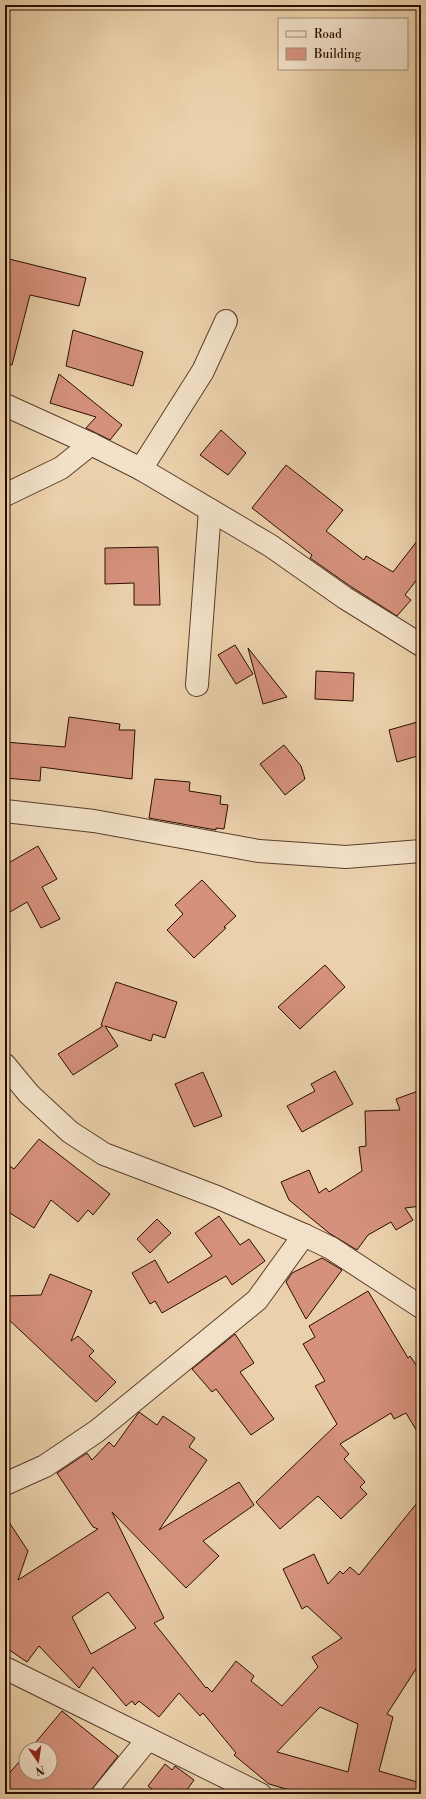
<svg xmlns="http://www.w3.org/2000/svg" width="426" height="1799" font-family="'Libre Bodoni',serif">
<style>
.building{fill:#d5917c;stroke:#2a0d00;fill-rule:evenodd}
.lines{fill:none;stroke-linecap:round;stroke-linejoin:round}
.minor-casing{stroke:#5a3e2b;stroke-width:24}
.minor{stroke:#f2e1c8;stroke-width:22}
</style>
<rect width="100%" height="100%" fill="#ebd1ab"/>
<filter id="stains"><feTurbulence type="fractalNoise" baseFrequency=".005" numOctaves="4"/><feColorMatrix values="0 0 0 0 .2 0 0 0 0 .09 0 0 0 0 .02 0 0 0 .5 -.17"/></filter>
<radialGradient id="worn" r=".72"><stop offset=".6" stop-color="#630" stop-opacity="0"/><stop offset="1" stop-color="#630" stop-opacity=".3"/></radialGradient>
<!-- building -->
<g class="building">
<path d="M5 258 86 278 79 306 30 295 12 365 5 364Z"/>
<path d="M73 330 143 352 133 386 66 366Z"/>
<path d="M59 374 122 425 110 440 86 428 96 417 50 403Z"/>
<path d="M221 430 246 453 228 475 200 455Z"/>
<path d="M286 465 343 510 326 531 364 560 366 556 393 572 421 536V574L405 595 411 600 397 616 350 586 310 558 312 555 252 508Z"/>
<path d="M158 547 160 605H134V583L105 584V548Z"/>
<path d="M235 645 253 674 236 684 218 655Z"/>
<path d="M248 648 287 697 263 704Z"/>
<path d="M316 671 354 673 353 701 315 699Z"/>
<path d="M69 717 120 724 119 730H135L132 779 41 767 40 781 5 778V742L65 747Z"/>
<path d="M421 721V755L397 762 389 730Z"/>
<path d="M284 745 301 766 305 779 285 795 260 764Z"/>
<path d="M155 779 190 782 189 791 221 796 220 804 228 805 224 829 216 828V830L149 818Z"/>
<path d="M38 846 57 879 42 887 60 919 41 928 27 902 5 915V865Z"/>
<path d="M202 880 236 916 224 927 226 928 194 958 167 930 183 914 175 905Z"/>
<path d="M325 965 345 987 300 1029 278 1007Z"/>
<path d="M116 982 177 1002 165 1038 153 1034 151 1041 105 1026 118 1046 73 1075 58 1054 103 1026 101 1025Z"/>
<path d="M335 1071 353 1104 302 1132 287 1106 315 1091 311 1084Z"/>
<path d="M203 1072 222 1116 194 1127 175 1084Z"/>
<path d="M421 1090V1206L405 1208 413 1220 396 1230 391 1222 368 1235 357 1250 329 1233 289 1200 281 1182 309 1170 319 1193 326 1188 329 1192 362 1171 359 1147 366 1146 365 1111 400 1110 396 1099Z"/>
<path d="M39 1139 110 1194 93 1215 88 1210 78 1222 51 1200 34 1228 5 1210V1163L14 1169Z"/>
<path d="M219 1216 240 1245 249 1239 265 1261 232 1285 226 1276 162 1313 155 1301 150 1304 132 1273 155 1260 168 1283 212 1256 195 1233Z"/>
<path d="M157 1219 171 1233 150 1253 137 1239Z"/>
<path d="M322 1258 342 1270 306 1319 286 1282 292 1273Z"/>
<path d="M50 1274 92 1291 71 1341 78 1336 94 1351 89 1356 116 1382 96 1402 5 1316V1296L41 1295Z"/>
<path d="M368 1291 408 1358 410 1356 421 1372V1438L406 1413 394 1419 391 1413 340 1444 349 1454 344 1459 365 1482 360 1487 367 1494 341 1519 318 1496 280 1529 256 1502 337 1424 315 1386 325 1381 303 1344 315 1337 309 1326Z"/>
<path d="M235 1334 254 1363 240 1372 274 1419 251 1435 216 1389 212 1392 192 1369Z"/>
<path d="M139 1412 157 1425 163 1416 195 1438 189 1447 207 1460 159 1530 239 1482 254 1505 203 1541 219 1556 186 1588 112 1512 164 1618 154 1623 206 1688 207 1687 212 1692 236 1661 254 1676 251 1681 282 1706 318 1667 312 1657 342 1638 307 1606 302 1609 283 1569 314 1554 328 1584 340 1571 343 1574 350 1567 359 1575 421 1498V1661L387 1714 393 1717 379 1771 421 1783V1794H303L269 1784 234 1755 236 1753 203 1713 200 1716 179 1693 159 1717 139 1701 135 1705 132 1701 126 1706 93 1667 79 1688 39 1646 27 1662 5 1647V1516L28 1551 18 1580 98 1529 93 1527 57 1473 87 1453 92 1460 109 1442 114 1447ZM108 1592 136 1628 91 1654 72 1617ZM320 1707 358 1724 348 1772 277 1752Z"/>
<path d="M62 1711 118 1756 88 1794H13L5 1787V1778L26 1754V1773H50V1749H30Z"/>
<path d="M165 1764 172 1770 175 1766 194 1780 184 1794H159L148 1786Z"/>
</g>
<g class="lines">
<defs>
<g id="minor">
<path d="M5 405 91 444 141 469 271 546 345 598 421 645"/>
<path d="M141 469 203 371 226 321"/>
<path d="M5 495 61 468 91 444"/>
<path d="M197 685 210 510"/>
<path d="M5 811 94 821 259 851 346 857 421 851"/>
<path d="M5 1065 29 1094 70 1132 104 1154 217 1197 304 1235 331 1248 421 1307"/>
<path d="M5 1484 45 1466 97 1431 257 1300 304 1235"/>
<path d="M5 1668 260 1794"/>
<path d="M103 1794 148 1739"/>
</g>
</defs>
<!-- minor casing -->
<use href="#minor" class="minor-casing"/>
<!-- minor -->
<use href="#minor" class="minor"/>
</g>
<!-- margin -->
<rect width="426" height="1799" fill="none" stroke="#ebd1ab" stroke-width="20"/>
<rect x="6" y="6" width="414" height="1787" fill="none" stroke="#2a0d00" stroke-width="2"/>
<rect x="10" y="10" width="406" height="1779" fill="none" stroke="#2a0d00"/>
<!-- legend -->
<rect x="278" y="18" width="130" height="52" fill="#f2e1c8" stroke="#a28c78"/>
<rect x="286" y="31" width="20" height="6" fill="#f2e1c8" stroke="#a28c78"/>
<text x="314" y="38" font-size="12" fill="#2a0d00">Road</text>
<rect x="286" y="48" width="20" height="12" fill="#d5917c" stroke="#a28c78"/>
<text x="314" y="58" font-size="12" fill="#2a0d00">Building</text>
<!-- north arrow -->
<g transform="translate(38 1761) rotate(167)"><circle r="19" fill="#f2e1c8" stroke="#a28c78"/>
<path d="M0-3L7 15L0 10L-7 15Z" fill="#8f2418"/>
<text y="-6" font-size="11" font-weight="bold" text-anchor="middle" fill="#2a0d00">N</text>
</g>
<rect width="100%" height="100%" filter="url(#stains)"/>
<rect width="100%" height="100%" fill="url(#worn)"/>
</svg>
